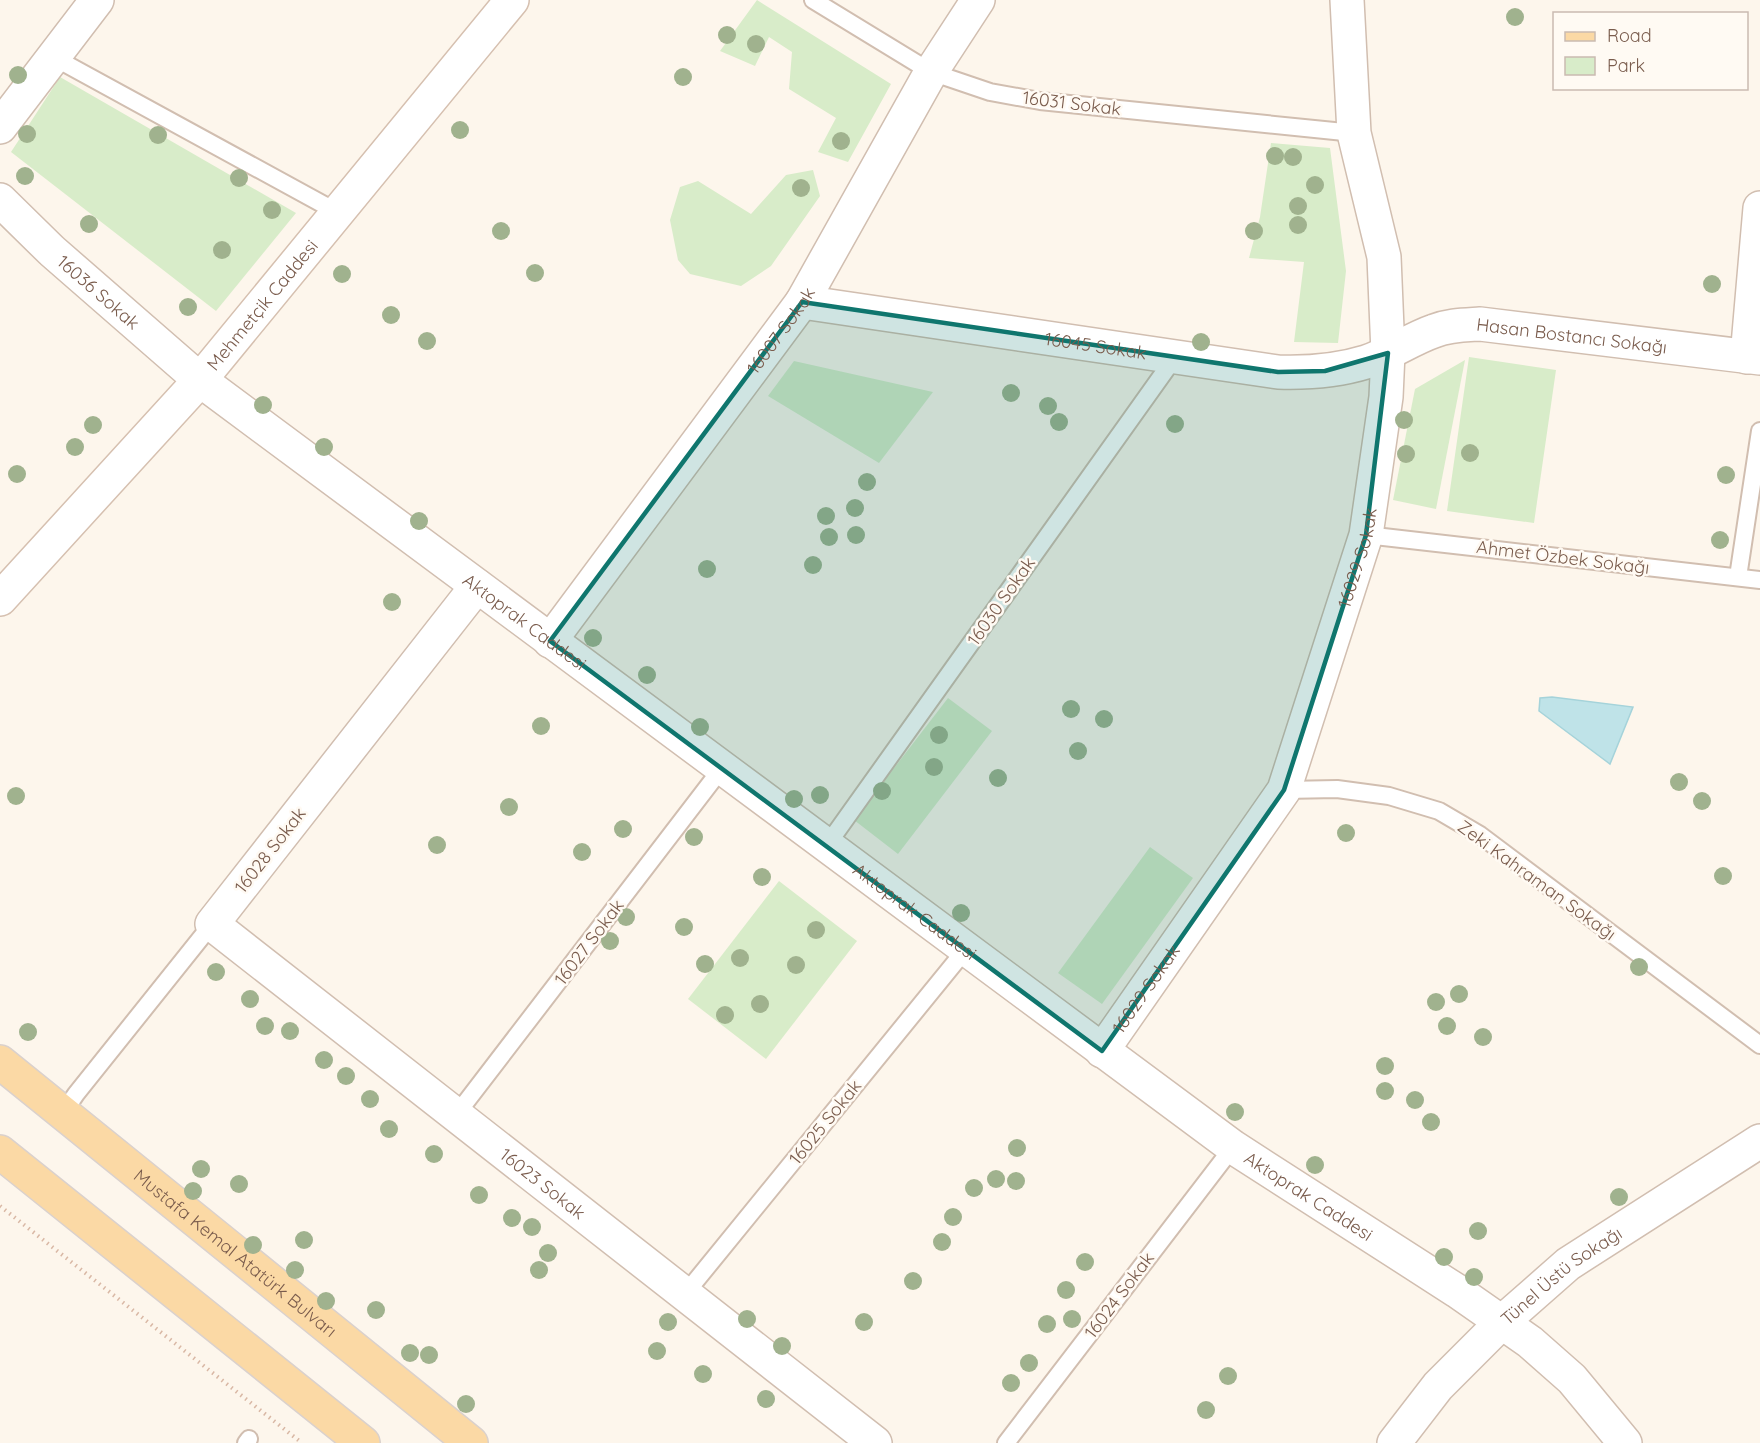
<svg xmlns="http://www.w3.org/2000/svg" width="1760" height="1443" font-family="Quicksand,sans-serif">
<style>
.green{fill:#d8ecc9}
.water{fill:#bfe3e8;stroke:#a5d3da;stroke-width:1.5}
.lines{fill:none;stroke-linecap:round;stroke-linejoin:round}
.lane-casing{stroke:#d1beb0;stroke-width:20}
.street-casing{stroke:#d1beb0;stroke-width:36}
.secondary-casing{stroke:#d6c0b0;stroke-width:36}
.primary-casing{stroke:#dad1cd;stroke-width:36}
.path{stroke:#d9b8a5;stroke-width:4;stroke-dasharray:1.5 4.5;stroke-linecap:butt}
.lane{stroke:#fff;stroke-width:16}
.street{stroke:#fff;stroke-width:33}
.secondary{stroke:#fff;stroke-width:33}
.primary{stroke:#fbd9a5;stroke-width:33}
.tree{fill:#a0b28e}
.marked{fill:#0f766e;fill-opacity:0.2;stroke:#0f766e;stroke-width:4.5;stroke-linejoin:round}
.labels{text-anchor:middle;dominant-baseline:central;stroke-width:5;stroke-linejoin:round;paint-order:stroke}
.street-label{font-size:18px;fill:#7a5c4d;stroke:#fffaf3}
</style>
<rect width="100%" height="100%" fill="#fdf6ec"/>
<!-- green -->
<g class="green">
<path d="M757 0 891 84 848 162 818 152 836 118 789 89 792 52 769 37 755 66 720 51Z"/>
<path d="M60 77 296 213 216 311 11 152Z"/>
<path d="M1271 143 1330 148 1346 271 1338 343 1294 342 1304 262 1249 258 1260 217Z"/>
<path d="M813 170 820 196 771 266 741 286 690 274 678 260 670 220 680 187 698 181 751 214 786 175Z"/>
<path d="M1469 357 1556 370 1534 523 1447 511Z"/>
<path d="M1465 360 1436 509 1393 500 1415 389Z"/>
<path d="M794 361 933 392 879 463 768 396Z"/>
<path d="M948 698 992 731 898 854 854 820Z"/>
<path d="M1150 847 1193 878 1102 1004 1058 973Z"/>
<path d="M779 881 857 941 766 1059 688 999Z"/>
</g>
<!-- water -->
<path class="water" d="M1552 697 1633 707 1610 764 1539 711 1540 698Z"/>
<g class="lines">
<defs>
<g id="lane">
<path d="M813 0 931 72 990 92 1040 101 1354 133"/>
<path d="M55 58 337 212"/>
<path d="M1366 535 1760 580"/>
<path d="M1738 577 1760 431"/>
<path d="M1284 790 1337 789 1389 796 1439 811 1480 835 1760 1045"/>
<path d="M827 845 1175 357"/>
<path d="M63 1113 76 1094 212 924"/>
<path d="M456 1115 722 768"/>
<path d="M685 1294 966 949"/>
<path d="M246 1443 249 1439"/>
<path d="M1006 1443 1233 1147"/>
</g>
<g id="street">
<path d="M0 127 97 0"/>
<path id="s1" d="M0 200 52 251 200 380 1233 1147 1457 1291 1530 1342 1572 1379 1625 1443"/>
<path id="s2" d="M802 302 1278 372C1308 373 1337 371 1366 362 1390 354 1411 339 1434 331 1449 325 1464 325 1480 324L1760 358"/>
<path d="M1747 357 1760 208"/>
<path id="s3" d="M477 586 212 924 875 1443"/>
<path id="s4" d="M550 641 802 302 931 72 978 0"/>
<path id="s5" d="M1102 1051 1284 790 1366 535 1386 397 1388 353 1384 257 1354 133 1347 0"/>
<path id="s6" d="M1394 1443 1438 1386 1502 1322 1568 1264 1760 1141"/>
</g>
<g id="secondary">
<path id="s7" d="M0 599 200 380 512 0"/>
</g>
<g id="primary">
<path id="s8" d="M0 1062 471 1443"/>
<path d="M0 1152 363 1443"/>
</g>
</defs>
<!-- lane casing -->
<use href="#lane" class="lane-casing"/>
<!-- street casing -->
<use href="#street" class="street-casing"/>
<!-- secondary casing -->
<use href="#secondary" class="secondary-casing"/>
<!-- primary casing -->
<use href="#primary" class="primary-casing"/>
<!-- path -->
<path class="path" d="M0 1206 302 1443"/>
<!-- lane -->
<use href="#lane" class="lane"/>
<!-- street -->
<use href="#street" class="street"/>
<!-- secondary -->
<use href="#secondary" class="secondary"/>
<!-- primary -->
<use href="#primary" class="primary"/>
</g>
<!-- trees -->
<g class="tree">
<circle cx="1515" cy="17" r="9"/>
<circle cx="727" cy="35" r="9"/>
<circle cx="756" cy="44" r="9"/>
<circle cx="18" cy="75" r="9"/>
<circle cx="683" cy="77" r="9"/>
<circle cx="460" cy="130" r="9"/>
<circle cx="27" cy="134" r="9"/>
<circle cx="158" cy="135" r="9"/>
<circle cx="841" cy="141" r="9"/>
<circle cx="1275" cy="156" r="9"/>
<circle cx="1293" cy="157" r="9"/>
<circle cx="25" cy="176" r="9"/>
<circle cx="239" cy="178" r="9"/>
<circle cx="1315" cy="185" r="9"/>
<circle cx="801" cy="188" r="9"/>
<circle cx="1298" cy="206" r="9"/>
<circle cx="272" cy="210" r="9"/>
<circle cx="89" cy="224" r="9"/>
<circle cx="1298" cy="225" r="9"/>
<circle cx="501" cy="231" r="9"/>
<circle cx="1254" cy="231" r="9"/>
<circle cx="222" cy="250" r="9"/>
<circle cx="535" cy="273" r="9"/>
<circle cx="342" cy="274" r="9"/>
<circle cx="1712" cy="284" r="9"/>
<circle cx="188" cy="307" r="9"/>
<circle cx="391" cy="315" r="9"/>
<circle cx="427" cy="341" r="9"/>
<circle cx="1201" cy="342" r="9"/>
<circle cx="1011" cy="393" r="9"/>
<circle cx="263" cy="405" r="9"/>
<circle cx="1048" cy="406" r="9"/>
<circle cx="1404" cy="420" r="9"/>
<circle cx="1059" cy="422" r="9"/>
<circle cx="1175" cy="424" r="9"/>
<circle cx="93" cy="425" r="9"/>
<circle cx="75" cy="447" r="9"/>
<circle cx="324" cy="447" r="9"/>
<circle cx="1470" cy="453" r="9"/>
<circle cx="1406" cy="454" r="9"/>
<circle cx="17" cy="474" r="9"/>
<circle cx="1726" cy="475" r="9"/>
<circle cx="867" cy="482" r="9"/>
<circle cx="855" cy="508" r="9"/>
<circle cx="826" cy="516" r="9"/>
<circle cx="419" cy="521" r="9"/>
<circle cx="856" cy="535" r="9"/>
<circle cx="829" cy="537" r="9"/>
<circle cx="1720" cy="540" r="9"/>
<circle cx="813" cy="565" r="9"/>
<circle cx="707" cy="569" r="9"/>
<circle cx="392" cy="602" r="9"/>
<circle cx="593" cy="638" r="9"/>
<circle cx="647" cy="675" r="9"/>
<circle cx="1071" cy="709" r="9"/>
<circle cx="1104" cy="719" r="9"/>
<circle cx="541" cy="726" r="9"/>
<circle cx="700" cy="727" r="9"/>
<circle cx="939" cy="735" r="9"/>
<circle cx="1078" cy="751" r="9"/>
<circle cx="934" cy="767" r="9"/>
<circle cx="998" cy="778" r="9"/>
<circle cx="1679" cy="782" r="9"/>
<circle cx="882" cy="791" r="9"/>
<circle cx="820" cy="795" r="9"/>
<circle cx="16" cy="796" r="9"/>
<circle cx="794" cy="799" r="9"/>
<circle cx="1702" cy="801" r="9"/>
<circle cx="509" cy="807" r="9"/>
<circle cx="623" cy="829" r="9"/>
<circle cx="1346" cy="833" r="9"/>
<circle cx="694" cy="837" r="9"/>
<circle cx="437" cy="845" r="9"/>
<circle cx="582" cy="852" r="9"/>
<circle cx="1723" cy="876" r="9"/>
<circle cx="762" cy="877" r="9"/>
<circle cx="961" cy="913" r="9"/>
<circle cx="626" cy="917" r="9"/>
<circle cx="684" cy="927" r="9"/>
<circle cx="816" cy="930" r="9"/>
<circle cx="610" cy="941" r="9"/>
<circle cx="740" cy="958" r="9"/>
<circle cx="705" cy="964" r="9"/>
<circle cx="796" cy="965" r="9"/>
<circle cx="1639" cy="967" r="9"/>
<circle cx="216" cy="972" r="9"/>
<circle cx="1459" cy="994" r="9"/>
<circle cx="250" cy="999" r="9"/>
<circle cx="1436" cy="1002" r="9"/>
<circle cx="760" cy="1004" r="9"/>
<circle cx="725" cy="1015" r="9"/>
<circle cx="265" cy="1026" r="9"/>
<circle cx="1447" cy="1026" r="9"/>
<circle cx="290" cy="1031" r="9"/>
<circle cx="28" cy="1032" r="9"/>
<circle cx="1483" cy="1037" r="9"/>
<circle cx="324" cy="1060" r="9"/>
<circle cx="1385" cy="1066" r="9"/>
<circle cx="346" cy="1076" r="9"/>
<circle cx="1385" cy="1091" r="9"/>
<circle cx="370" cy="1099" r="9"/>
<circle cx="1415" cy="1100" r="9"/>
<circle cx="1235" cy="1112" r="9"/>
<circle cx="1431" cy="1122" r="9"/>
<circle cx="389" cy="1129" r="9"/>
<circle cx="1017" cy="1148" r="9"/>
<circle cx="434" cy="1154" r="9"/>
<circle cx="1315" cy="1165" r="9"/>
<circle cx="201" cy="1169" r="9"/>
<circle cx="996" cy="1179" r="9"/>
<circle cx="1016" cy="1181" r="9"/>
<circle cx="239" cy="1184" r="9"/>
<circle cx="974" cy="1188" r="9"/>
<circle cx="193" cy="1191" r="9"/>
<circle cx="479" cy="1195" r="9"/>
<circle cx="1619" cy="1197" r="9"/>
<circle cx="953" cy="1217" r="9"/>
<circle cx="512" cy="1218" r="9"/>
<circle cx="532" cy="1227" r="9"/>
<circle cx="1478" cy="1231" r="9"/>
<circle cx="304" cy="1240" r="9"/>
<circle cx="942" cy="1242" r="9"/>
<circle cx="253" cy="1245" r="9"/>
<circle cx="548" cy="1253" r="9"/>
<circle cx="1444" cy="1257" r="9"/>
<circle cx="1085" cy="1262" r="9"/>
<circle cx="295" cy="1270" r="9"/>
<circle cx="539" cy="1270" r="9"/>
<circle cx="1474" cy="1277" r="9"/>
<circle cx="913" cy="1281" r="9"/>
<circle cx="1066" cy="1290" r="9"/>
<circle cx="326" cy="1301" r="9"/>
<circle cx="376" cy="1310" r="9"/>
<circle cx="747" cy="1319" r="9"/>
<circle cx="1072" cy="1319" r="9"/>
<circle cx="668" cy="1322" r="9"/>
<circle cx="864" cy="1322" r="9"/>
<circle cx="1047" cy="1324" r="9"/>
<circle cx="782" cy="1346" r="9"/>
<circle cx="657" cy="1351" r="9"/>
<circle cx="410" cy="1353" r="9"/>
<circle cx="429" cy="1355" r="9"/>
<circle cx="1029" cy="1363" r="9"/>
<circle cx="703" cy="1374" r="9"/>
<circle cx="1228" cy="1376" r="9"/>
<circle cx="1011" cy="1383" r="9"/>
<circle cx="766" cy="1399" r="9"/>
<circle cx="466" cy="1404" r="9"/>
<circle cx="1206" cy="1410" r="9"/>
</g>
<!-- marked area -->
<path class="marked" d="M802 302 1278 372 1325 371 1388 353 1366 535 1284 790 1102 1051 550 641Z"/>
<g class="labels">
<!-- street labels -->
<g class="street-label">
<text transform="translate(1072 103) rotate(7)">16031 Sokak</text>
<text stroke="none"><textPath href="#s1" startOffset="135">16036 Sokak</textPath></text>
<text stroke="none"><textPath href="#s7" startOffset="394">Mehmetçik Caddesi</textPath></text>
<text stroke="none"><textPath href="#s4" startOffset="387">16007 Sokak</textPath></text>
<text stroke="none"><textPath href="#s2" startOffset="784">Hasan Bostancı Sokağı</textPath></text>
<text stroke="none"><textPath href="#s2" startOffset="297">16045 Sokak</textPath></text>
<text stroke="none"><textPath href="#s5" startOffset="562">16029 Sokak</textPath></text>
<text transform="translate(1563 557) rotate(7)">Ahmet Özbek Sokağı</text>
<text transform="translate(1001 601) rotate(-55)">16030 Sokak</text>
<text stroke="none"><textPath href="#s1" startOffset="674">Aktoprak Caddesi</textPath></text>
<text transform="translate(270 850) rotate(-52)">16028 Sokak</text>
<text transform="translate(1537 880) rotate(36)">Zeki Kahraman Sokağı</text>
<text stroke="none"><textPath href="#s1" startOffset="1160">Aktoprak Caddesi</textPath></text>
<text transform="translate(589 942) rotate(-53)">16027 Sokak</text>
<text stroke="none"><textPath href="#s5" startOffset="76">16029 Sokak</textPath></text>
<text transform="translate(825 1122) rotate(-51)">16025 Sokak</text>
<text stroke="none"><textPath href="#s3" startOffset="850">16023 Sokak</textPath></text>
<text stroke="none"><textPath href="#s1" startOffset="1646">Aktoprak Caddesi</textPath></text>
<text stroke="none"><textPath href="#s8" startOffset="303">Mustafa Kemal Atatürk Bulvarı</textPath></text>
<text stroke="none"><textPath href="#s6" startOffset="238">Tünel Üstü Sokağı</textPath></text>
<text transform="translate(1119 1295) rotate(-53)">16024 Sokak</text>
</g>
</g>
<!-- legend -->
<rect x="1553" y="12" width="195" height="78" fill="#fffaf3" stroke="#cabbb1" stroke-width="1.5"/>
<rect x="1565" y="32" width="30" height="9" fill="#fbd9a5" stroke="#cabbb1" stroke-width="1.5"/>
<text x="1607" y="42" font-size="18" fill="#7a5c4d">Road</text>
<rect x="1565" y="57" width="30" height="18" fill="#d8ecc9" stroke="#cabbb1" stroke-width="1.5"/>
<text x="1607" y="72" font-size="18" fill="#7a5c4d">Park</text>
</svg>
